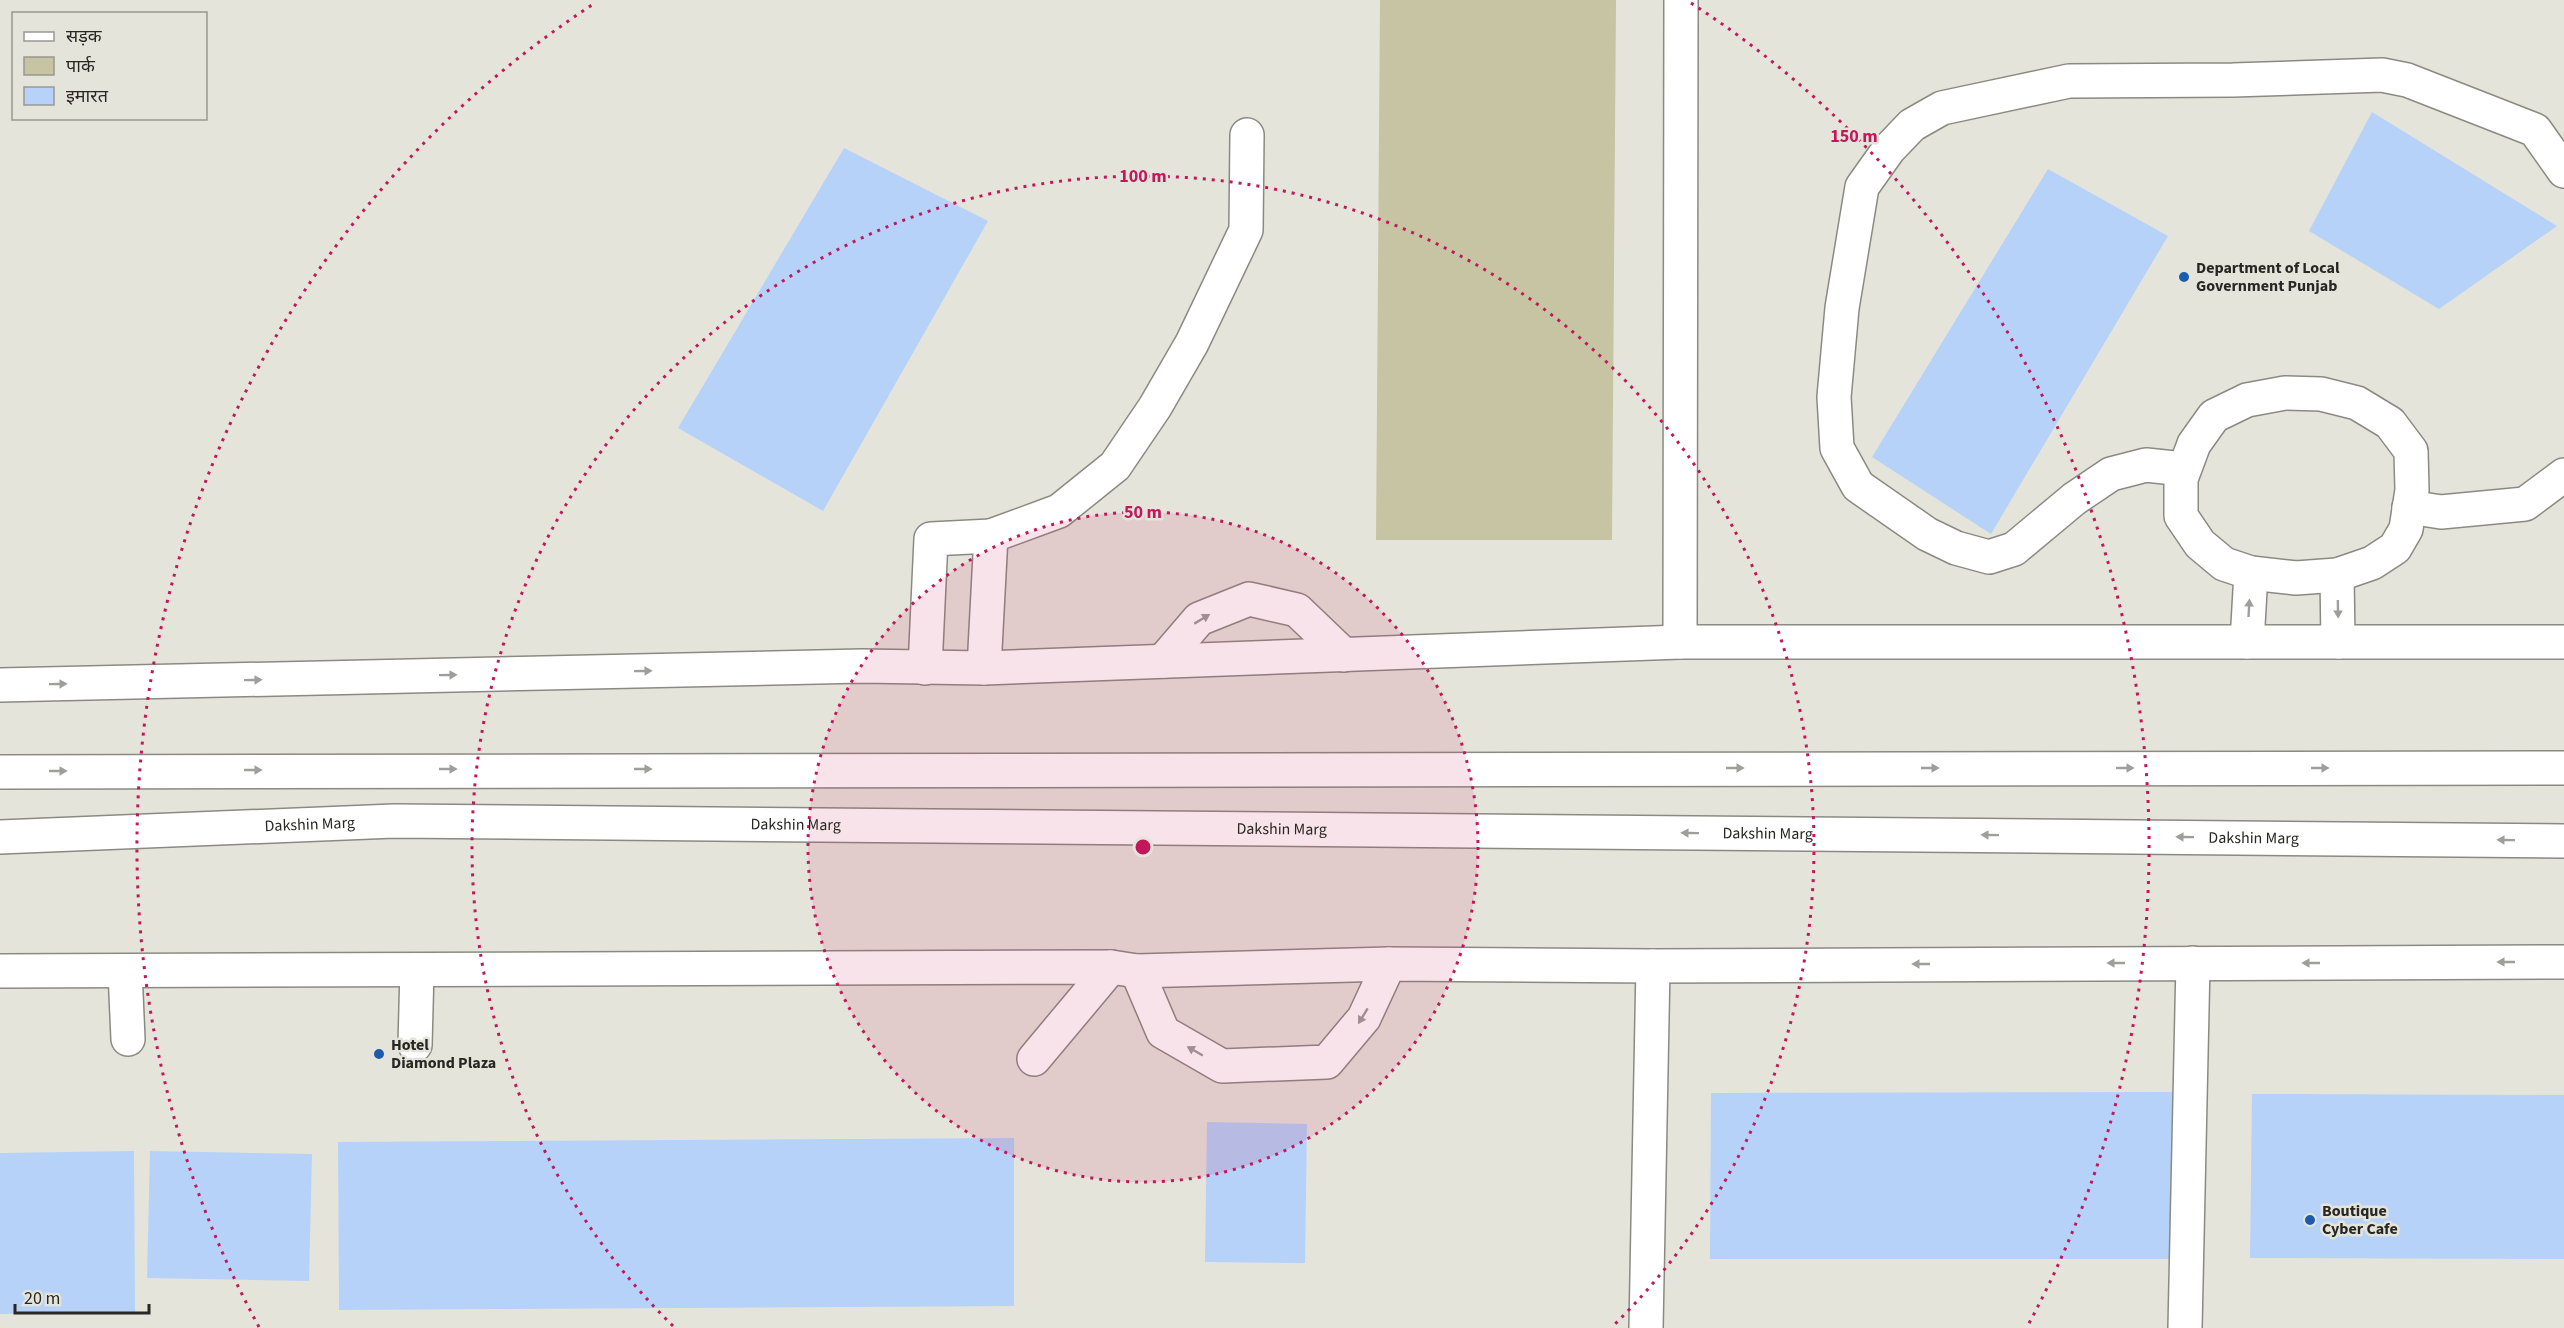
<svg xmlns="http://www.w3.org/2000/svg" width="2564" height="1328" font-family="'Source Sans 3','Noto Sans Devanagari',sans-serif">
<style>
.green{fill:#c7c4a3}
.building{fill:#b6d2f8}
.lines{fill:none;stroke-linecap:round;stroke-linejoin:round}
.minor-casing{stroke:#8b8a82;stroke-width:36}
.major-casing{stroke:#8b8a82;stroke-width:36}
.minor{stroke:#fff;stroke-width:33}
.major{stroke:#fff;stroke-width:33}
.oneway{fill:#9e9e9c}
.ring{fill:none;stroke:#c2185b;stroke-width:3;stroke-dasharray:3 6}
.poi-dot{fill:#1c5cac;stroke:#e5e4db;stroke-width:2}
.labels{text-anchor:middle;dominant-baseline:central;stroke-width:5;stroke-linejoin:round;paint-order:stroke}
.poi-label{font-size:16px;font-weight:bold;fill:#272723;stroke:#e5e4db;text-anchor:start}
.street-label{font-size:16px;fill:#272723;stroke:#e5e4db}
.centre{fill:#c2185b;stroke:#e5e4db;stroke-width:3}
.ring-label{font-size:18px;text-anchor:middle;font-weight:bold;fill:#c2185b;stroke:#e5e4db;stroke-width:5;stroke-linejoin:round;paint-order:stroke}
</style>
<rect width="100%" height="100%" fill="#e5e4db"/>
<!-- green -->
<path class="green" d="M1380 0H1616L1612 540H1376Z"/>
<!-- building -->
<g class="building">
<path d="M2372 112 2557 226 2439 309 2309 231Z"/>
<path d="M844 148 988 221 823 511 678 428Z"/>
<path d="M2048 169 2168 236 1991 534 1872 457Z"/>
<path d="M2176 1092V1259H1710L1711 1093Z"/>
<path d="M2252 1094 2564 1095V1259L2250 1258Z"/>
<path d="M1207 1122 1307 1124 1305 1263 1205 1262Z"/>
<path d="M1014 1138V1306L339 1310 338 1142Z"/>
<path d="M134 1151 135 1312 0 1314V1153Z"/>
<path d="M150 1151 312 1154 309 1281 147 1278Z"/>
</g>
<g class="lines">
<defs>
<g id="minor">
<path d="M2285 393 2321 394 2357 403 2390 423 2411 451 2412 490 2406 529 2395 548 2372 563 2337 575 2296 578 2251 573 2224 564 2200 544 2181 516V479L2194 444 2214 416 2247 400Z"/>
<path d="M2184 469 2146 465 2111 474 2074 499 2014 549 1989 557 1956 548 1927 534 1858 486 1837 448 1834 397 1842 308 1862 187 1889 149 1912 125 1942 108 2069 81 2233 80 2382 75 2407 80 2535 130 2564 171"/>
<path d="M2409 507 2441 512 2525 504 2564 475"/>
<path d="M2337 575 2338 642"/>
<path d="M1680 642 1681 0"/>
<path d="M2247 642 2251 573"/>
<path d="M1163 661 1199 619 1249 599 1297 610 1344 655"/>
<path d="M925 668 931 539 991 536"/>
<path d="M984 668 991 536 1059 511 1115 466 1155 407 1192 343 1246 230 1247 135"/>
<path d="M0 685 862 666 984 668 1680 642H2564"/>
<path d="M0 971 1111 967 1137 971 1389 964 1653 966 2564 962"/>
<path d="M125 971 128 1039"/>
<path d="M1137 971 1163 1032 1222 1066 1327 1062 1364 1018 1389 964"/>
<path d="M415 1045 417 970"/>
<path d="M1034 1059 1111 967"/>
<path d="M1646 1328 1653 966"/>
<path d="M2185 1328 2193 963"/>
</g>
<g id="major">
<path d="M0 772 2564 768"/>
<path id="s1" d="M0 837 394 821 2564 841"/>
</g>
</defs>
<!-- minor casing -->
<use href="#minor" class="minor-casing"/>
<!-- major casing -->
<use href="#major" class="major-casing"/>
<!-- minor -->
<use href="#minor" class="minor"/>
<!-- major -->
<use href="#major" class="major"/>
</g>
<!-- one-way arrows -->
<defs><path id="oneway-solid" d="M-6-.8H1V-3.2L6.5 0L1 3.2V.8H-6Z" transform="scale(1.5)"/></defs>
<g class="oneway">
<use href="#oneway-solid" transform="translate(2249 608) rotate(-87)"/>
<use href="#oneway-solid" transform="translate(2338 609) rotate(89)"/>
<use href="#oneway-solid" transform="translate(1202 619) rotate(-31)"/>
<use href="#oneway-solid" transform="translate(643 671) rotate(-1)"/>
<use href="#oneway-solid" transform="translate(448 675) rotate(-1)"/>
<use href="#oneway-solid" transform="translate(253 680) rotate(-1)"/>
<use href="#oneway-solid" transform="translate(58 684) rotate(-1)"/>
<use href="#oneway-solid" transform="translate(1735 768)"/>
<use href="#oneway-solid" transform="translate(1930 768)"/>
<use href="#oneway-solid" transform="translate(2125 768)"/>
<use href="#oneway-solid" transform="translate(2320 768)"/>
<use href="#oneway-solid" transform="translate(448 769)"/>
<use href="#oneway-solid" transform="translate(643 769)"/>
<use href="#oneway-solid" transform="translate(253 770)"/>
<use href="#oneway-solid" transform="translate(58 771)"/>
<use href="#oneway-solid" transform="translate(1690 833) rotate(-179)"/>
<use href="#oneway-solid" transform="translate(1990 835) rotate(-179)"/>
<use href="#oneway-solid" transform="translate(2185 837) rotate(-179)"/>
<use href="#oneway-solid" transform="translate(2506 840) rotate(-179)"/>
<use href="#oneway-solid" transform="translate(2506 962) rotate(180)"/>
<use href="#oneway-solid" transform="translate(2116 963) rotate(180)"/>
<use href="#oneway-solid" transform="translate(2311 963) rotate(180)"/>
<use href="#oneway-solid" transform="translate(1921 964) rotate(180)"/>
<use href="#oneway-solid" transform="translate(1363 1016) rotate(121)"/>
<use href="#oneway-solid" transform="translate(1195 1051) rotate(-150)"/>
</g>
<!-- distance rings -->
<circle cx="1143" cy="847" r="335" fill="#c2185b" fill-opacity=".12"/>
<g class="ring">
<circle cx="1143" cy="847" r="335"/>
<path d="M673 1326A671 671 0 1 1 1613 1326"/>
<path d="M259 1327A1006 1006 0 0 1 595 3M1691 3A1006 1006 0 0 1 2027 1327"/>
</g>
<!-- markers -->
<g class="poi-dot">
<circle cx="2184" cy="277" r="6"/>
<circle cx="379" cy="1054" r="6"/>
<circle cx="2310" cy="1220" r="6"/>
</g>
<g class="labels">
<!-- poi labels -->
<g class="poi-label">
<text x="2196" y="268">Department of Local<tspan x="2196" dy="18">Government Punjab</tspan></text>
<text x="391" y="1045">Hotel<tspan x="391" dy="18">Diamond Plaza</tspan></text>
<text x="2322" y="1211">Boutique<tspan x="2322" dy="18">Cyber Cafe</tspan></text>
</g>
<!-- street labels -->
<g class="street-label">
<text stroke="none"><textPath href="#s1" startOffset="310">Dakshin Marg</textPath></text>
<text stroke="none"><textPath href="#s1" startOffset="796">Dakshin Marg</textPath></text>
<text stroke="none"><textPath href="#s1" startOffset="1282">Dakshin Marg</textPath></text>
<text stroke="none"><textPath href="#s1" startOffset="1768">Dakshin Marg</textPath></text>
<text stroke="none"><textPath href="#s1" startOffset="2254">Dakshin Marg</textPath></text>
</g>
</g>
<circle cx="1143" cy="847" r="9" class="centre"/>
<g class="ring-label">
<text x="1854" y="142">150 m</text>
<text x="1143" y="182">100 m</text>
<text x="1143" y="518">50 m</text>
</g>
<!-- legend -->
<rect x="12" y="12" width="195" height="108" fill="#e5e4db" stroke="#999891" stroke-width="1.5"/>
<rect x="24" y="32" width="30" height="9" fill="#ffffff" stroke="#999891" stroke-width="1.5"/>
<text x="66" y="42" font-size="18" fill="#272723">सड़क</text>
<rect x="24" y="57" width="30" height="18" fill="#c7c4a3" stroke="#999891" stroke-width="1.5"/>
<text x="66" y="72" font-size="18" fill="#272723">पार्क</text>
<rect x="24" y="87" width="30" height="18" fill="#b6d2f8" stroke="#999891" stroke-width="1.5"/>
<text x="66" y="102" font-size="18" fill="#272723">इमारत</text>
<!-- scale -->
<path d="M15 1304v9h134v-9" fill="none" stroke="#272723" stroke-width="3"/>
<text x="24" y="1304" font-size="18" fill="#272723" stroke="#e5e4db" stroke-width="4.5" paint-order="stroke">20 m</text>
</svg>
